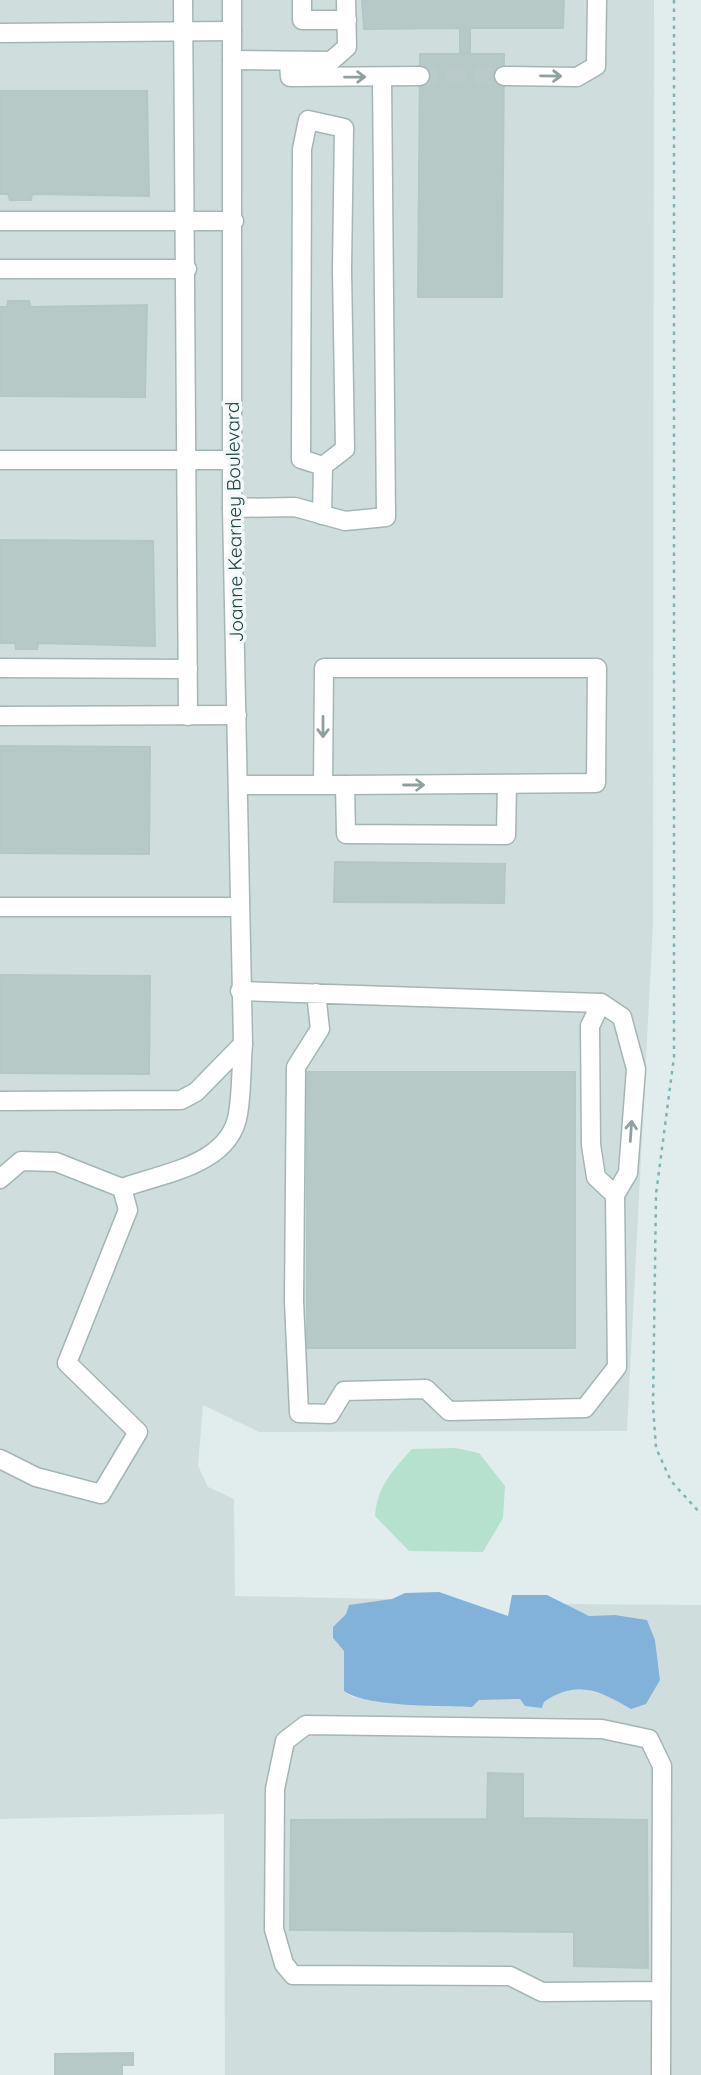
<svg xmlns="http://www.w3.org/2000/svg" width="701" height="2075" font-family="Quicksand,sans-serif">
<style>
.built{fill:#cfdedc}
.green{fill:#b7e1cf}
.water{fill:#82b2d9}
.building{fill:#b6c9c6;stroke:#b3c8c5;stroke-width:2}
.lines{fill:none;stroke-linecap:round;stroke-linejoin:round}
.minor-tunnel{stroke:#bacaca;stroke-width:18;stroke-dasharray:18 9;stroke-linecap:butt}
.minor-casing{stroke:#a3b6b5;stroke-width:21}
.path{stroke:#7eb5b4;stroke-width:2.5;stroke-dasharray:3.5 5;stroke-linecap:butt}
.minor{stroke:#fff;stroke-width:18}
.oneway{stroke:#8fa0a0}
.labels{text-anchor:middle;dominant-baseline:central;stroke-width:7;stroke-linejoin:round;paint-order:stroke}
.street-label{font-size:19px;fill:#1f4041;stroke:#f2f9f8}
</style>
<rect width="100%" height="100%" fill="#e1edec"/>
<!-- built -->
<path class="built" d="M0 0H224L235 1052 242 282 240 0H654L653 924 627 1431 259 1432 203 1405 198 1466 208 1487 234 1499 235 1596 392 1599 349 1606 346 1614 333 1627V1638L344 1651V1691L352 1697 422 1706 472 1707 479 1700 520 1699 543 1707 544 1702 558 1692 581 1688 617 1698 625 1705 660 1679 655 1640 647 1620 615 1615 589 1616 561 1604 701 1605V2075H225L224 1814 0 1819Z"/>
<!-- green -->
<path class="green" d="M455 1448 479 1453 505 1486 503 1518 483 1552 409 1551 375 1516C377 1487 393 1470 412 1449Z"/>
<!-- water -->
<path class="water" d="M439 1592 508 1616 512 1595H547L589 1616 615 1615 647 1620 655 1640 660 1680 646 1704 631 1709C600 1691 577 1679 544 1702L542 1708 525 1706 520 1699 479 1700 472 1707C443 1706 365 1707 344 1691V1651L333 1638V1627L346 1614 349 1605 392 1599 405 1593Z"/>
<!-- building -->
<g class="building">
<path d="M362 0H564L563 28H470V52H460V28L364 29Z"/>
<path d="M420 54H504L502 297H418Z"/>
<path d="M0 91H147L149 196 32 194 31 200H10L8 194H0Z"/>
<path d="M8 301H29L31 307 147 305 145 397 0 396V307H7Z"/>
<path d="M0 540 153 541 155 646 38 643 37 649H16L15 643H0Z"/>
<path d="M0 746 150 747 149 854 0 853Z"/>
<path d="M335 862 505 864 504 903 334 902Z"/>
<path d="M0 975 150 976 149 1074 0 1073Z"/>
<rect x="307" y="1072" width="268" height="276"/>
<path d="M488 1773 523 1774V1818L647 1820 648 1968 574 1966V1932L290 1930 291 1820 487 1819Z"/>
<path d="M133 2053V2065H122V2075H55V2054Z"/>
</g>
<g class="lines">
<!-- minor-tunnel -->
<path class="minor-tunnel" d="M420 76H504"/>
<defs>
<g id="minor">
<path d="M183 0 188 716"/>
<path d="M302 0V20H347"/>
<path d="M0 33 232 31"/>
<path d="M232 60 331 61 347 47 346 0"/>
<path d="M289 61 290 77 420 76"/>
<path d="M504 76 577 77 596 66 597 0"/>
<path d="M0 221H234"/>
<path d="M0 269H187"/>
<path d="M0 460H233"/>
<path d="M232 508 295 507 345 521 386 517 382 77"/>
<path d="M322 515 323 466 345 449 342 270 344 128 308 120 302 149 301 459 323 466"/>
<path d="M0 668 188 669"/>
<path d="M0 716 237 715"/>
<path d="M238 785H345L596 783 597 668H324L323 785"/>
<path d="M345 785 346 834 506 835 507 784"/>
<path d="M0 907H239"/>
<path d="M240 991 601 1003 622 1017 636 1069 628 1173 615 1195 617 1367 585 1408 449 1411 426 1389 344 1391 330 1414 299 1413 294 1301 296 1067 320 1029 316 993"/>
<path d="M601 1003 590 1026 591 1145 596 1177 615 1195"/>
<path d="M0 1101 181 1100 196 1092 243 1044"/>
<path d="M0 1179 21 1161 56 1162 122 1188 128 1210 67 1363 138 1432 101 1494 36 1477 0 1459"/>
<path d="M122 1188C163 1173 230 1165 238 1114 242 1091 241 1067 243 1044L232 508V0"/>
<path d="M661 2075 662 1766 649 1739 602 1729 306 1725 285 1741 275 1789 274 1929 284 1964 293 1975 510 1976 542 1992 661 1991"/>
</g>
</defs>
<!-- minor casing -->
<use href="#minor" class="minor-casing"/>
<!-- path -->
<path class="path" d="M674 0V1057L656 1194 653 1406 656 1448 671 1481 701 1514"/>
<!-- minor -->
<use href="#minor" class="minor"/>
</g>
<!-- one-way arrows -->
<defs><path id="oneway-shaft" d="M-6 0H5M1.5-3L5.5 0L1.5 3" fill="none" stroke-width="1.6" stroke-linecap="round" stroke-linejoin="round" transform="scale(1.75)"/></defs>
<g class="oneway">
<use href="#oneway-shaft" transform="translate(551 76) rotate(1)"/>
<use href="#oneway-shaft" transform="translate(355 77) rotate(-1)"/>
<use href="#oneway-shaft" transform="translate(323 727) rotate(90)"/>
<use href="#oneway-shaft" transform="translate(414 785)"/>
<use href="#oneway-shaft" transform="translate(631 1131) rotate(-86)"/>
</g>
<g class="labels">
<!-- street labels -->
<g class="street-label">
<text transform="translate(234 522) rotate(-91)">Joanne Kearney Boulevard</text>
</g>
</g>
</svg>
